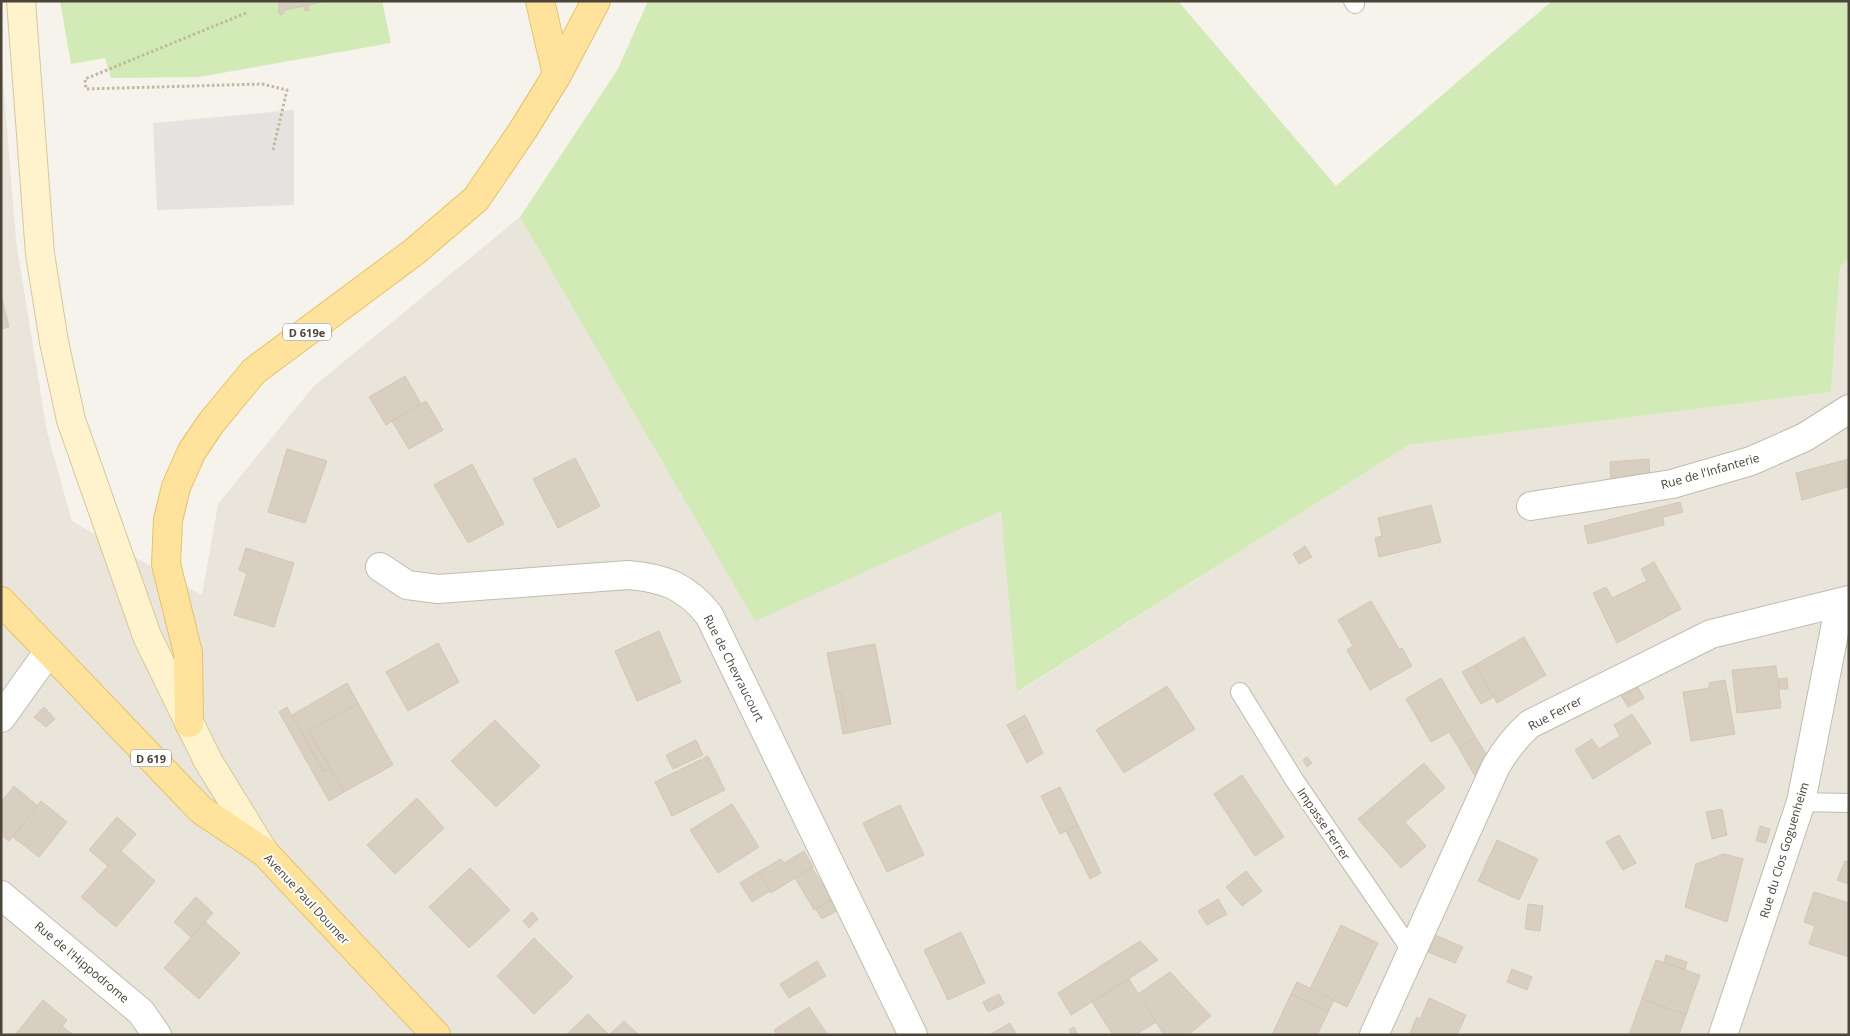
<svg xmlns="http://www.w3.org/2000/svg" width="1850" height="1036" font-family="'Open Sans',sans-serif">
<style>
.residential{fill:#eae5da}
.green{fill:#d2eab5}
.parking{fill:#e5e3e0}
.building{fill:#d8cfc1;stroke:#d3c7b4}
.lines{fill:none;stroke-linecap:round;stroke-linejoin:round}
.lane-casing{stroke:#c2bbae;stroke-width:20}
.street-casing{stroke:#c2bbae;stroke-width:30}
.secondary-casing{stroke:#d6c79b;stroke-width:30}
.primary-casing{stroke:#e6c16a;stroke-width:30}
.path{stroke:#c4b79f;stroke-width:3;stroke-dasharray:2.5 2.5;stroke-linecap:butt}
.lane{stroke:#fff;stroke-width:18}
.street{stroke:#fff;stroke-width:28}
.secondary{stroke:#fff3cd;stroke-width:28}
.primary{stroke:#ffe39c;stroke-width:28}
.labels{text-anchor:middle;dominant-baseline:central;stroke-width:4;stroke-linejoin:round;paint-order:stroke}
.shield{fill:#fff;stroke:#817c74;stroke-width:1}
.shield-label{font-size:11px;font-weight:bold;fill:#4b4439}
.street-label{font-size:12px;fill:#4b4439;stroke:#fff}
</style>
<rect width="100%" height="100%" fill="#f6f3ec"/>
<!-- residential -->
<path class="residential" d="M1 55 16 241 47 432 72 521 202 595 218 504 313 387 520 217 755 620 1002 510 1018 692 1409 445 1831 392 1840 267 1849 257V1035H1Z"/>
<!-- green -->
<g class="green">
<path d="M60 1H382L391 43 199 77 111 78 105 58 71 64Z"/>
<path d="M648 1H1178L1336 186 1552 1H1849V257L1840 267 1831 392 1409 445 1017 692 1001 511 755 621 520 217 618 69Z"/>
</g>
<!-- parking -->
<path class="parking" d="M294 110V205L157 210 153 123Z"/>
<!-- building -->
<g class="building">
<path d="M279 1H324L308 5 309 10 305 11 304 6 285 10 282 15 279 14Z"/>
<path d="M1 295 9 327 1 329Z"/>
<path d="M405 376 421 404 386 425 369 397Z"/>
<path d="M426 401 443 430 409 449 392 421Z"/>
<path d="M287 449 327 461 305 523 268 512Z"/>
<path d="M575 458 600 506 558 528 533 479Z"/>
<path d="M1649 459 1650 482 1611 484 1610 462Z"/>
<path d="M1849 459V487H1847L1845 460Z"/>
<path d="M1845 460 1847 487 1802 500 1796 473Z"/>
<path d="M472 464 504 524 468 543 434 485Z"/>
<path d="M1680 502 1683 512 1663 517 1664 525 1588 544 1584 526Z"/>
<path d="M1431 505 1441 542 1379 557 1375 538 1382 536 1378 518Z"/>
<path d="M1305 546 1312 557 1299 564 1293 554Z"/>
<path d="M246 548 294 563 274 627 234 615 247 573 239 570Z"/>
<path d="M1654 562 1681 609 1617 643 1593 593 1606 587 1612 598 1647 581 1641 569Z"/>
<path d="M1371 601 1399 649 1402 648 1412 666 1370 690 1347 650 1353 646 1338 620Z"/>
<path d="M659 631 681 682 637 701 615 651Z"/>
<path d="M1524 637 1546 675 1497 703 1475 665Z"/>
<path d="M438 643 459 682 408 711 386 672Z"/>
<path d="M875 644 891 724 848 733 840 692 835 693 827 653Z"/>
<path d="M1475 665 1494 697 1481 704 1462 672Z"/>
<path d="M1776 666 1781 708 1737 713 1732 670Z"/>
<path d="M1441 678 1476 738 1459 748 1449 732 1431 742 1406 699Z"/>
<path d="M1787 678 1788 689H1779L1778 679Z"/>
<path d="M1725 680 1735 734 1691 741 1683 692 1709 688V683Z"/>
<path d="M1635 682 1644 698 1628 707 1619 692Z"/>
<path d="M347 683 358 703 309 731 330 768 324 772 292 715Z"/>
<path d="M1167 686 1195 729 1124 773 1096 730Z"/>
<path d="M840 692 848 733 843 734 835 693Z"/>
<path d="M358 703 393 765 344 792 309 731Z"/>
<path d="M44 707 55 719 46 727 34 717Z"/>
<path d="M287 707 324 772 330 768 344 792 329 801 279 712Z"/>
<path d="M1632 714 1651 743 1593 779 1575 750 1592 739 1599 749 1620 736 1614 725Z"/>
<path d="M1025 715 1030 725 1012 734 1007 725Z"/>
<path d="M495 720 540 766 496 807 451 761Z"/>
<path d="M1030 725 1043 753 1027 763 1012 734Z"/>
<path d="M1476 738 1487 755 1476 778 1459 748Z"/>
<path d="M696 740 703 755 673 769 666 755Z"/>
<path d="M708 756 725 790 672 816 655 782Z"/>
<path d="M1307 757 1312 763 1307 767 1303 760Z"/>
<path d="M1424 763 1445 788 1405 822 1426 846 1401 868 1358 819Z"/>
<path d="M1242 775 1284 837 1255 856 1214 794Z"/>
<path d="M14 786 38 806 9 841 1 835V802Z"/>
<path d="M1060 787 1078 825 1060 834 1041 796Z"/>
<path d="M417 798 444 828 395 874 367 845Z"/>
<path d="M41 801 67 822 39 857 13 837Z"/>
<path d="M732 804 759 847 718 873 690 830Z"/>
<path d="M900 805 924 855 887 872 863 823Z"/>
<path d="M1722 809 1727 835 1712 839 1706 812Z"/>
<path d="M117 817 136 834 108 866 89 850Z"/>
<path d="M1078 825 1101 873 1090 879 1066 831Z"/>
<path d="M1760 826 1770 829 1766 843 1756 841Z"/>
<path d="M1619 835 1636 863 1623 870 1606 842Z"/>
<path d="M1497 840 1538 859 1519 900 1478 881Z"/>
<path d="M121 851 155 881 116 927 81 897Z"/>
<path d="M804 851 813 867 771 893 758 872 781 859 784 863Z"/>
<path d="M1724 854 1743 859 1727 922 1685 907 1696 864Z"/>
<path d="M1845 861 1849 862V884L1837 880Z"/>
<path d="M470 868 510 910 469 948 429 907Z"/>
<path d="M812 868 832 899 814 910 795 878Z"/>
<path d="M1246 871 1262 891 1242 906 1226 887Z"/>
<path d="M758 872 770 891 752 902 740 883Z"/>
<path d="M1814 892 1849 903V957L1809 944 1815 926 1804 922Z"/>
<path d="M196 897 213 913 191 937 174 922Z"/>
<path d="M832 899 838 910 822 919 816 909Z"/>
<path d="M1218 899 1227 914 1207 925 1198 911Z"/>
<path d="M1528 904 1543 906 1540 931 1525 929Z"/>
<path d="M532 912 538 919 529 928 523 921Z"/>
<path d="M205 922 240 953 199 999 164 968Z"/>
<path d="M1341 925 1378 943 1347 1007 1310 989Z"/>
<path d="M961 932 985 983 948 1000 924 950Z"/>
<path d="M1435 935 1463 947 1455 963 1428 952Z"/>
<path d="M534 938 573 977 534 1014 497 976Z"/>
<path d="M1140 941 1158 960 1071 1015 1058 993Z"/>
<path d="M1666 955 1687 962 1685 970 1664 962Z"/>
<path d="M1656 960 1700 975 1686 1015 1642 999Z"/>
<path d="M817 961 826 976 789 998 780 984Z"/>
<path d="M1512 969 1532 977 1527 990 1507 982Z"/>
<path d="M1170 972 1211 1016 1188 1035H1164L1138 994Z"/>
<path d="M1129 979 1156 1022 1135 1035H1113L1092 1002Z"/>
<path d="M1297 982 1334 1000 1328 1012 1291 994Z"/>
<path d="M999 994 1004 1004 988 1012 983 1002Z"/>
<path d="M1291 994 1328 1012 1317 1035H1272Z"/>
<path d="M1429 998 1466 1015 1457 1035H1409L1417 1017 1420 1019Z"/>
<path d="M1642 999 1686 1015 1679 1035H1629Z"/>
<path d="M43 1000 67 1020 55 1035H15Z"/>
<path d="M809 1007 828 1035H777L774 1030Z"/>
<path d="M588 1014 609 1035H566Z"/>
<path d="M624 1021 639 1035H609Z"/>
<path d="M1010 1023 1017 1035H989Z"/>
<path d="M62 1026 68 1031 74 1035H55Z"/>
<path d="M1074 1027 1077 1033 1072 1035 1069 1030Z"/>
</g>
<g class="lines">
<defs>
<g id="lane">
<path d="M1353 1 1355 4"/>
<path d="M1240 692 1295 781 1413 953"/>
<path d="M1801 802 1849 803"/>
</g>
<g id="street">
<path d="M1531 506 1672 484 1751 461 1805 437 1849 409"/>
<path d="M380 567 407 585 438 589 628 575C664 578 686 586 709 615L913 1035"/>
<path d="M1 718 49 651"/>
<path d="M1 895 141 1012 157 1035"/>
<path d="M1374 1035 1496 766C1506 749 1515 737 1530 724L1711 634 1849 600"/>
<path d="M1723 1035 1801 802 1840 603"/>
</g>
<path id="secondary" d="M21 1 40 254 54 342 71 420 147 636 208 761 264 852"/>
<g id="primary">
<path d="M540 1 557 75"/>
<path d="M1 601 201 810 264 852 436 1035"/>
<path d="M189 723 188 653 166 564 168 520 176 487 192 451 211 423 254 371 414 252 476 199 523 130 557 75 596 1"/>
</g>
</defs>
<!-- lane casing -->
<use href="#lane" class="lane-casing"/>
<!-- street casing -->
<use href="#street" class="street-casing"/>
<!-- secondary casing -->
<use href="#secondary" class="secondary-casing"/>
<!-- primary casing -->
<use href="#primary" class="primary-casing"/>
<!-- path -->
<path class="path" d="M246 13 85 79 86 89 262 84 287 90 273 150"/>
<!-- lane -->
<use href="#lane" class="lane"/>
<!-- street -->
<use href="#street" class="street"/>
<!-- secondary -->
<use href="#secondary" class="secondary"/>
<!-- primary -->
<use href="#primary" class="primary"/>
</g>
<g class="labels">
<!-- shield labels -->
<g class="shield">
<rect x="283" y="323.5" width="48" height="17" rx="4"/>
<rect x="131" y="749.5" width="40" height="17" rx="4"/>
</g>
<g class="shield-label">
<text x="307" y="332">D 619e</text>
<text x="151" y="758">D 619</text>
</g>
<!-- street labels -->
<g class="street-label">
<text transform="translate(1710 471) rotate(-16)">Rue de l'Infanterie</text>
<text transform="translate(734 668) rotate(63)">Rue de Chevraucourt</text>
<text transform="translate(1555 713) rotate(-28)">Rue Ferrer</text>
<text transform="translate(1324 824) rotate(56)">Impasse Ferrer</text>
<text transform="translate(1784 850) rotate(-73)">Rue du Clos Goguenheim</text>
<text transform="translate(307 899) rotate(47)">Avenue Paul Doumer</text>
<text transform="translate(82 962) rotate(40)">Rue de l'Hippodrome</text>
</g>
</g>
<!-- border -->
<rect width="1850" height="1036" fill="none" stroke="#4b4439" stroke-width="5"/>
</svg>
